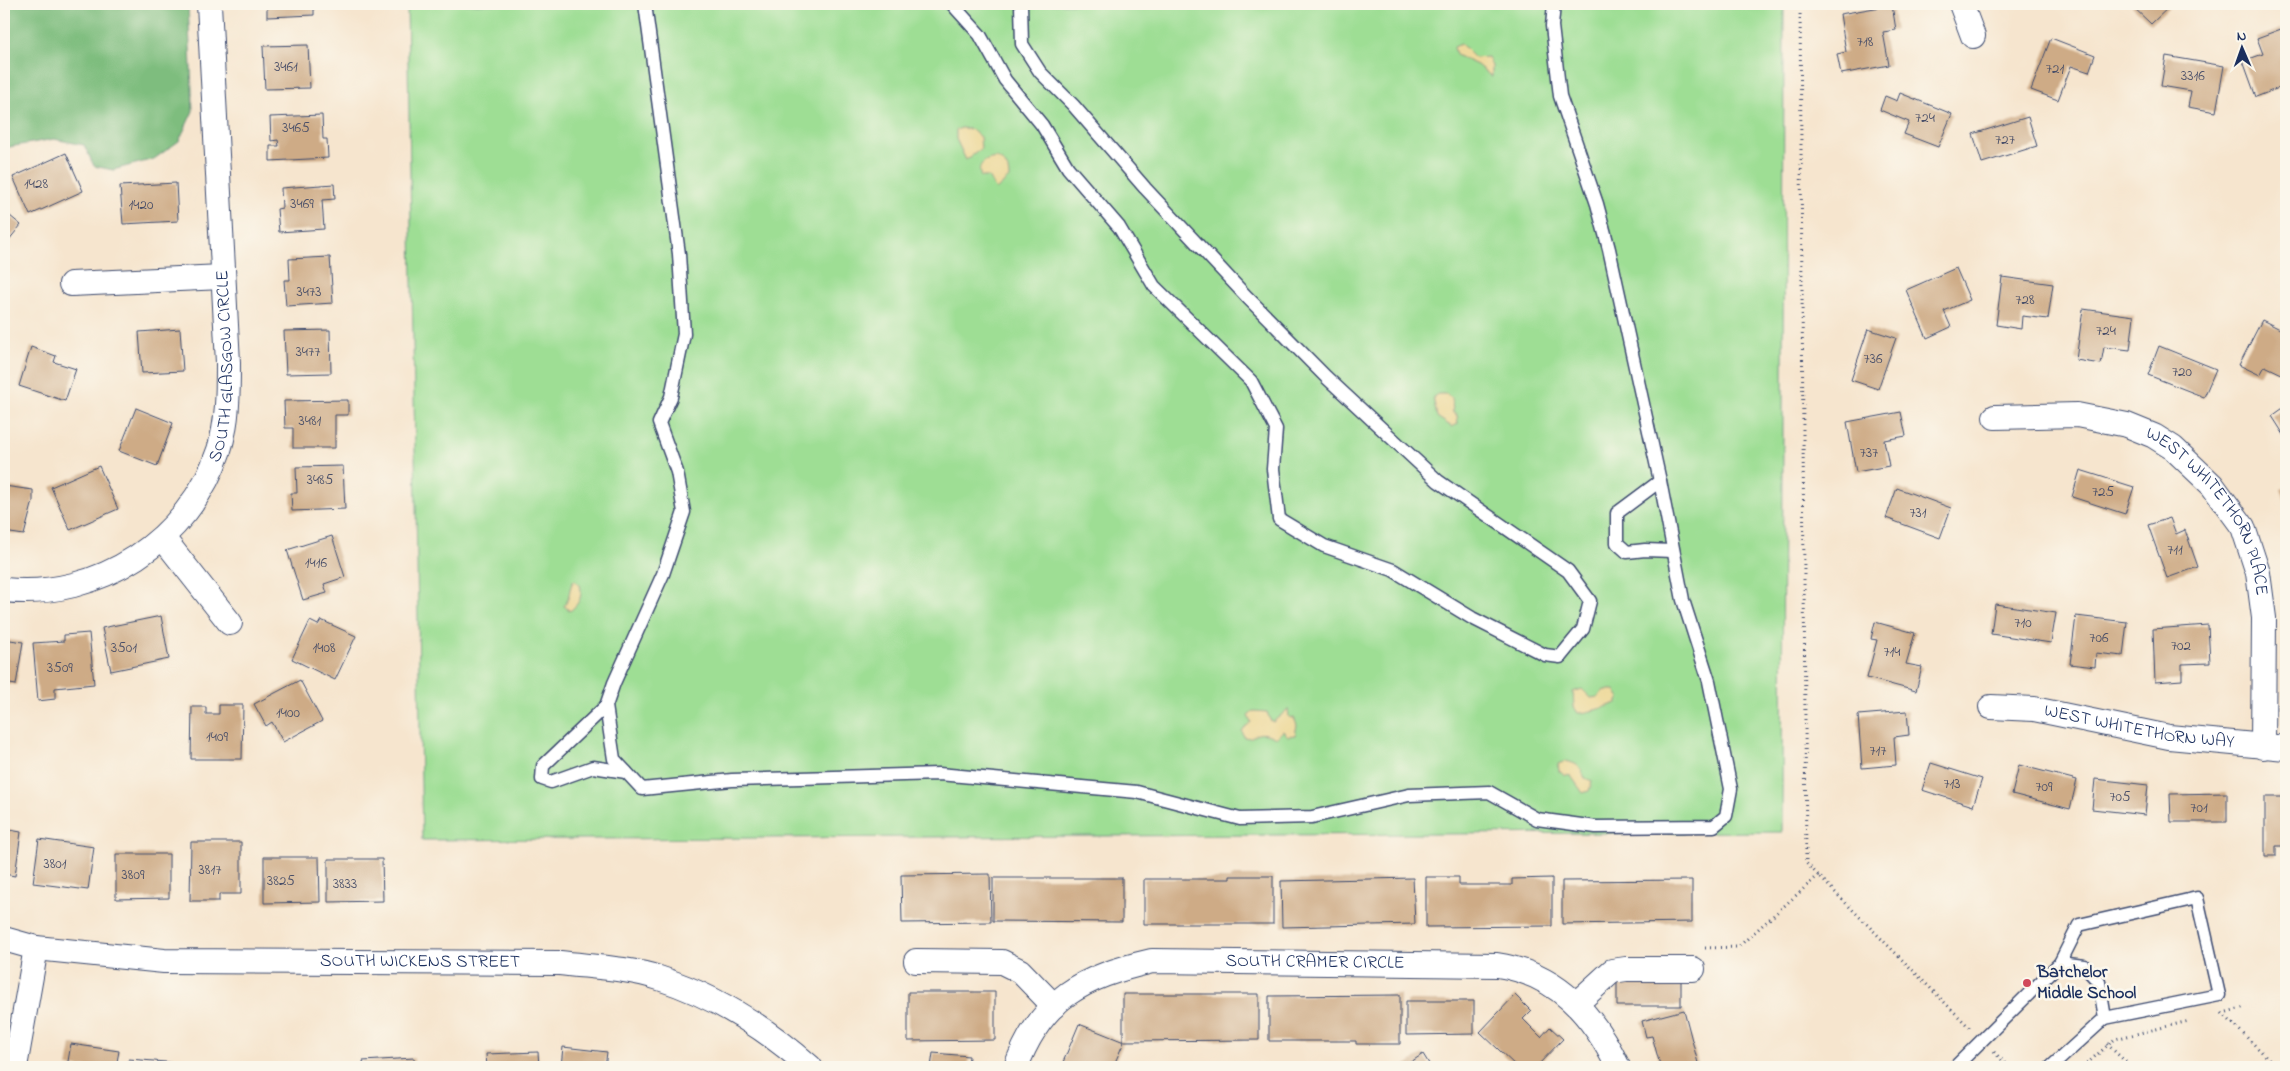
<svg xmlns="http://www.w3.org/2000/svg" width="2290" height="1071" font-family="'Indie Flower',sans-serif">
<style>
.green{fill:#9ede94;stroke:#5c8679}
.forest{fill:#7ebd7e;stroke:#4c766e}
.sand{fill:#eeda9e;stroke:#84847e}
.building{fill:#ceab86}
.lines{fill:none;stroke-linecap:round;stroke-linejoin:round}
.lane-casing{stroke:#3c4a6f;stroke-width:15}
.street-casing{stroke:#3c4a6f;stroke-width:26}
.path{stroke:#3c4a6f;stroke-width:3;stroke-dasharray:1 4;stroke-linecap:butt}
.lane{stroke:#fff;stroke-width:12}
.street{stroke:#fff;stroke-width:24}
.poi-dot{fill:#d1495b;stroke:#fbf7ec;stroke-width:2}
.labels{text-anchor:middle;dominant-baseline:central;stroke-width:5;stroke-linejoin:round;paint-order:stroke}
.number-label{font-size:15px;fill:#484e68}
.street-label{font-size:18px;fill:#1b2f5e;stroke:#fbf7ec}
.poi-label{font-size:18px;font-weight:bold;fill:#1b2f5e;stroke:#fbf7ec;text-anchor:start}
</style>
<rect width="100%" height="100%" fill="#fbf7ec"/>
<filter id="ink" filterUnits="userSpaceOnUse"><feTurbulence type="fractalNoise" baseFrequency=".02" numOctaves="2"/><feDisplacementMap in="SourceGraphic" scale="10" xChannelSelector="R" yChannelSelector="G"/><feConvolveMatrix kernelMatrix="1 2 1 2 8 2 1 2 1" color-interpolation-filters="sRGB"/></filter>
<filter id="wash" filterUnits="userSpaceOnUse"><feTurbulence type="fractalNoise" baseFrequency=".0096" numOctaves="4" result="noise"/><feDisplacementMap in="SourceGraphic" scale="20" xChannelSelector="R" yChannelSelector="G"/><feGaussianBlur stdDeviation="1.12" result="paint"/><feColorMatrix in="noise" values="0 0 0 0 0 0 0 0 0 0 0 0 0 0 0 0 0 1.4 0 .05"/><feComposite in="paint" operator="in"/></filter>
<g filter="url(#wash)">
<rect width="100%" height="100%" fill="#f6e5ce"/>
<!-- green -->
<path class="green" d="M407 4H1784L1782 832 422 840Z"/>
<!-- forest -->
<path class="forest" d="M4 4H188L193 111 179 141 154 159 113 170 94 166 84 145 54 139 9 147 4 151Z"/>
<!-- sand -->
<g class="sand">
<path d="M1461 44 1475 58 1488 57 1492 66V77L1477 65 1458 56 1455 52 1454 47Z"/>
<path d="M961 128 971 129 980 137 981 149 966 160 956 139V130Z"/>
<path d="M997 158C1005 163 1009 167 1009 178L996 190 988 177H981C976 164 985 159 997 158Z"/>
<path d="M1438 394H1446L1452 398 1453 413 1457 415 1458 424 1452 427 1437 417 1433 397Z"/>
<path d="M574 580 580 585C583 596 579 604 570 611L564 606C571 597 568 588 574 580Z"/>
<path d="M1582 689 1591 698 1598 697 1604 690H1615L1620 698 1617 703C1609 706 1584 714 1578 713L1574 707 1573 692Z"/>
<path d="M1288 709 1289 717 1294 718 1297 725 1295 735 1288 736 1283 731 1276 738C1266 733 1260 731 1250 738L1244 737 1242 731 1251 722 1248 716 1254 711 1267 712 1270 720 1273 722Z"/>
<path d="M1566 761C1579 764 1580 767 1585 778L1592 781 1589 791 1583 793 1571 776 1564 775 1559 771 1558 764Z"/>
</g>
<g id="blocks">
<!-- building -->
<g class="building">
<path d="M267 4H314V15L267 17Z"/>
<path d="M2130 4H2172L2151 24Z"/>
<path d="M1892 5 1896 30 1883 32 1889 65 1841 74 1837 54 1846 52 1840 14Z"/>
<path d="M2281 29 2286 42V85L2256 97 2243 61 2263 54 2257 38Z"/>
<path d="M2051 38 2095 55 2089 72 2071 66 2058 100 2031 90Z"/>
<path d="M308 45 310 88 265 89 263 46Z"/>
<path d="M2166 56 2224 66 2216 112 2188 107 2191 91 2161 86Z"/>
<path d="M1900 93 1952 114 1938 147 1904 134 1909 122 1880 110 1885 96 1897 101Z"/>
<path d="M322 115 323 139H327L328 158 270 161V146H279L278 140 271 141 270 117Z"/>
<path d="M2028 117 2037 146 1982 163 1973 134Z"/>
<path d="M66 153 83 191 30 215 13 177Z"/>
<path d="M176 183 178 221 123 224 120 186Z"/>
<path d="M334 184 335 199 322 200 324 229 279 232 277 209 282 208 281 188Z"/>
<path d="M4 211 21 225 4 246Z"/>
<path d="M330 257 333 303 286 306 284 280H290L289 259Z"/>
<path d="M1956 268 1970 300 1944 311 1951 327 1927 338 1906 290Z"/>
<path d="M2002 277 2053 284 2048 319 2022 316 2021 329 1996 325Z"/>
<path d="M2083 309 2134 316 2130 350 2104 347 2101 364 2076 360Z"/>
<path d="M2262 320 2286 332V376L2265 366 2260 375 2239 365Z"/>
<path d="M180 329 183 371 142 373 139 332Z"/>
<path d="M1868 329 1896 338 1878 389 1851 380Z"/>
<path d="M330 330 331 373 286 374 284 331Z"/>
<path d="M2159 346 2216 369 2204 397 2148 375Z"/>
<path d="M31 347 56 356 54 362 76 369 65 401 19 386Z"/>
<path d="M348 400V415H335V448H293V428H285L284 401Z"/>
<path d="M2286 406V438L2272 416Z"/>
<path d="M136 408 173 423 157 466 119 451Z"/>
<path d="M1901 412 1906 436 1884 440 1889 466 1856 472 1847 422Z"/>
<path d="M99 466 118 509 70 530 51 487Z"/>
<path d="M343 466 345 509 292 511 291 493H297L296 467Z"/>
<path d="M2080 470 2134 487 2125 514 2072 497Z"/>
<path d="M4 486 33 490V501L24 535 4 532Z"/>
<path d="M2286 487V504L2281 489Z"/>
<path d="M1897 488 1951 508 1940 538 1886 518Z"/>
<path d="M2170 518 2176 534 2185 530 2198 567 2167 578 2148 525Z"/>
<path d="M332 536 345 577 324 584 327 593 303 600 287 550Z"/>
<path d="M1995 604 2056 613 2051 643 1991 634Z"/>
<path d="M161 616 169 659 111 671 102 628Z"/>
<path d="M2076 616 2127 622 2123 656 2096 653 2095 667 2070 664Z"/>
<path d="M321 620 356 636 335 680 292 659 310 621 318 625Z"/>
<path d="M1875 622 1915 633 1906 664 1922 667 1916 691 1867 678 1877 640 1871 639Z"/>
<path d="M2208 625 2210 663 2182 664V680L2155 682 2153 629Z"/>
<path d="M89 633 94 684 55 688V699L38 701 33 643 64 641V635Z"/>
<path d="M4 639 23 642 16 685 4 683Z"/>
<path d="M300 680 322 721 283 742 272 722 266 726 254 704Z"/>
<path d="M219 705H243L242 759H191L192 707H206V714H219Z"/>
<path d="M1907 711 1909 735 1894 737 1896 765 1862 768 1858 715Z"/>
<path d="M1931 763 1982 779 1973 806 1922 790Z"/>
<path d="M2019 765 2077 780 2070 809 2012 794Z"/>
<path d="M2095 779 2148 785 2145 815 2092 809Z"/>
<path d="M2227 793V822H2171L2170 794Z"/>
<path d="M2265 797H2286V846H2276V856H2265Z"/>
<path d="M4 829 21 832 15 876 4 874Z"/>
<path d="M39 839 94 847 88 890 33 883Z"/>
<path d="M191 842H241V894H219V901H190Z"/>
<path d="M116 854H169V898L116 899Z"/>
<path d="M264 857H319L320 902 264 903Z"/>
<path d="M328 859H382L383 901 328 902Z"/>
<path d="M990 874 991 922 902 923 901 875Z"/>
<path d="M1230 876H1273V924H1144V879H1230Z"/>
<path d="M1426 877H1459V885H1512V879L1552 878V926L1426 927Z"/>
<path d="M993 878H1122V922L993 921Z"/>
<path d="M1413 878 1415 924 1282 927 1281 881Z"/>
<path d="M1692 880V922L1562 924V881Z"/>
<path d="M1681 979V1006H1617V980Z"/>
<path d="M908 992H995V1040L908 1041Z"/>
<path d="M1123 994H1259V1040L1123 1041Z"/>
<path d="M1400 995V1044H1356V1041H1269V996Z"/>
<path d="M1515 995 1531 1011 1523 1019 1541 1037 1550 1027 1563 1039 1536 1067H1517L1480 1032Z"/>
<path d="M1406 1001H1474V1034L1406 1035Z"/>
<path d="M1684 1010 1699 1067H1652L1660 1065 1652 1036 1646 1037 1642 1021Z"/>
<path d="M1079 1024 1124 1042 1113 1067H1061Z"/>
<path d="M71 1044 119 1051 116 1067H67Z"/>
<path d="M563 1047 607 1052 605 1067H561Z"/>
<path d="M538 1052 539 1067H487L486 1054Z"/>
<path d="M933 1053 969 1056 968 1067H931Z"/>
<path d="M1423 1054 1431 1067H1403Z"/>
<path d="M414 1058V1067H364L363 1061Z"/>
<path d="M129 1059 178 1063V1067H128Z"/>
<path d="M1136 1064 1158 1066V1067H1136Z"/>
</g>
</g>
</g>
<g filter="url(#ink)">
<use href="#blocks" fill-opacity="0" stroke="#3c4a6f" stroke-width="1"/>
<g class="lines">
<defs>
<g id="lane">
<path d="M645 4 679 254 684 334 671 397 659 423 677 472 684 512 663 574 614 683 606 706 614 759 642 789 732 780 939 774 1137 792 1240 819 1312 817 1409 795 1489 792 1537 819 1596 827 1714 826 1726 816 1731 789 1709 681 1683 600 1660 481 1609 249 1597 204 1560 96 1552 26 1554 4"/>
<path d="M952 4 980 35 1005 80 1042 125 1068 168 1119 227 1154 286 1251 381 1276 429 1273 469 1279 519 1324 546 1393 570 1472 618 1545 655 1560 657 1583 629 1590 601 1568 571 1438 481 1326 377 1247 297 1145 188 1073 105 1040 72 1022 44 1021 4"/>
<path d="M1660 481 1617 513V543L1627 552 1645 550 1673 551"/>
<path d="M606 706 543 766 542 779 551 782 593 767 626 772"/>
<path d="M2060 963 2079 925 2197 898 2219 995 2105 1018"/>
<path d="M1955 1067 2060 963 2084 966 2099 982 2105 1018 2051 1067"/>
</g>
<g id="street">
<path d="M1961 4 1973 36"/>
<path d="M71 284 222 277"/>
<path id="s1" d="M1995 417 2077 415 2127 425 2154 436 2173 448 2212 485 2243 527 2258 573 2264 618 2263 747"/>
<path d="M163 538 230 623"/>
<path id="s2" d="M4 590C99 600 189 540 219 450 228 422 228 392 228 363L209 4"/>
<path id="s3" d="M1991 707 2034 709 2169 737 2286 748"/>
<path id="s4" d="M4 939 36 948 164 961 560 963C593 967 628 968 659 978 715 996 767 1029 810 1067"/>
<path d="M916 961 1002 962 1020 971 1054 1006"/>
<path d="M1576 1004 1612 971 1626 969H1693"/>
<path d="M15 1067 36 948"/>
<path id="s5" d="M1016 1067C1042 997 1083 977 1152 961L1497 965C1557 974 1593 1014 1618 1067"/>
</g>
</defs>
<!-- lane casing -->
<use href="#lane" class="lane-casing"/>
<!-- street casing -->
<use href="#street" class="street-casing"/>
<!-- path -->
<g class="path">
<path d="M1800 4 1806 863 1970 1028"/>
<path d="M1705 948 1738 947 1819 875"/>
<path d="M2227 1012 2245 1007"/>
<path d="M2222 1013 2277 1067"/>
<path d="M2107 1044 2131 1067"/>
<path d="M1994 1052 2009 1067"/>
<path d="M2083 1067 2115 1039 2189 1021"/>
</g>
<!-- lane -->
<use href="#lane" class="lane"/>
<!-- street -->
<use href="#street" class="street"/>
</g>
</g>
<!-- markers -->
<circle class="poi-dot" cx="2027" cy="983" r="5"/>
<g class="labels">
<!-- number labels -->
<g class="number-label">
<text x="1865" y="42">718</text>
<text x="286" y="67">3461</text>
<text x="2055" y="69">721</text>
<text x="2193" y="76">3316</text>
<text x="1925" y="118">724</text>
<text x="296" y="128">3465</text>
<text x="2005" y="140">727</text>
<text x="36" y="184">1428</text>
<text x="302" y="204">3469</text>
<text x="141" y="205">1420</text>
<text x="309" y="292">3473</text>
<text x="2025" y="300">728</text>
<text x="2106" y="331">724</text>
<text x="308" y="352">3477</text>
<text x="1873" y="359">736</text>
<text x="2182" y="372">720</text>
<text x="310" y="421">3481</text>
<text x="1869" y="453">737</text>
<text x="320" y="480">3485</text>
<text x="2103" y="492">725</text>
<text x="1918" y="513">731</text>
<text x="2175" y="550">711</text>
<text x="316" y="563">1416</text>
<text x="2023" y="623">710</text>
<text x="2099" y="638">706</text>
<text x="2181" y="646">702</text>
<text x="124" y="648">3501</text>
<text x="324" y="648">1408</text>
<text x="1892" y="652">714</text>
<text x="60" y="668">3509</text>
<text x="288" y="713">1400</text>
<text x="217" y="737">1409</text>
<text x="1878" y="751">717</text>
<text x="1952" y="784">713</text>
<text x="2044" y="787">709</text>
<text x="2120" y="797">705</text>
<text x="2199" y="808">701</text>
<text x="55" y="864">3801</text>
<text x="210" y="870">3817</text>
<text x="133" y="875">3809</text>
<text x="281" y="881">3825</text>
<text x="345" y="884">3833</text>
</g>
<!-- street labels -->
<g class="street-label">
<text stroke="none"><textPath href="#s2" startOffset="361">SOUTH GLASGOW CIRCLE</textPath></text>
<text stroke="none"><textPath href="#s1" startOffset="258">WEST WHITETHORN PLACE</textPath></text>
<text stroke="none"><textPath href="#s3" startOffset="150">WEST WHITETHORN WAY</textPath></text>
<text stroke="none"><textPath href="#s4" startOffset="418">SOUTH WICKENS STREET</textPath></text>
<text stroke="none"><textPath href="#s5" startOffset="345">SOUTH CRAMER CIRCLE</textPath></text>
</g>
<!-- poi labels -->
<g class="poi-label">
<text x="2037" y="973">Batchelor<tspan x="2037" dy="21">Middle School</tspan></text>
</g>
</g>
<!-- margin -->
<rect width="2290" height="1071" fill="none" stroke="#fbf7ec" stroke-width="20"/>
<!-- north arrow -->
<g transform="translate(2242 48) rotate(358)" stroke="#fbf7ec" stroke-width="4" paint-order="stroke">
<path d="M0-4L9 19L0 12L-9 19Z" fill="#1b2f5e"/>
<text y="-8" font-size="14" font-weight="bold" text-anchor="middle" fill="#1b2f5e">N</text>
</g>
</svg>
